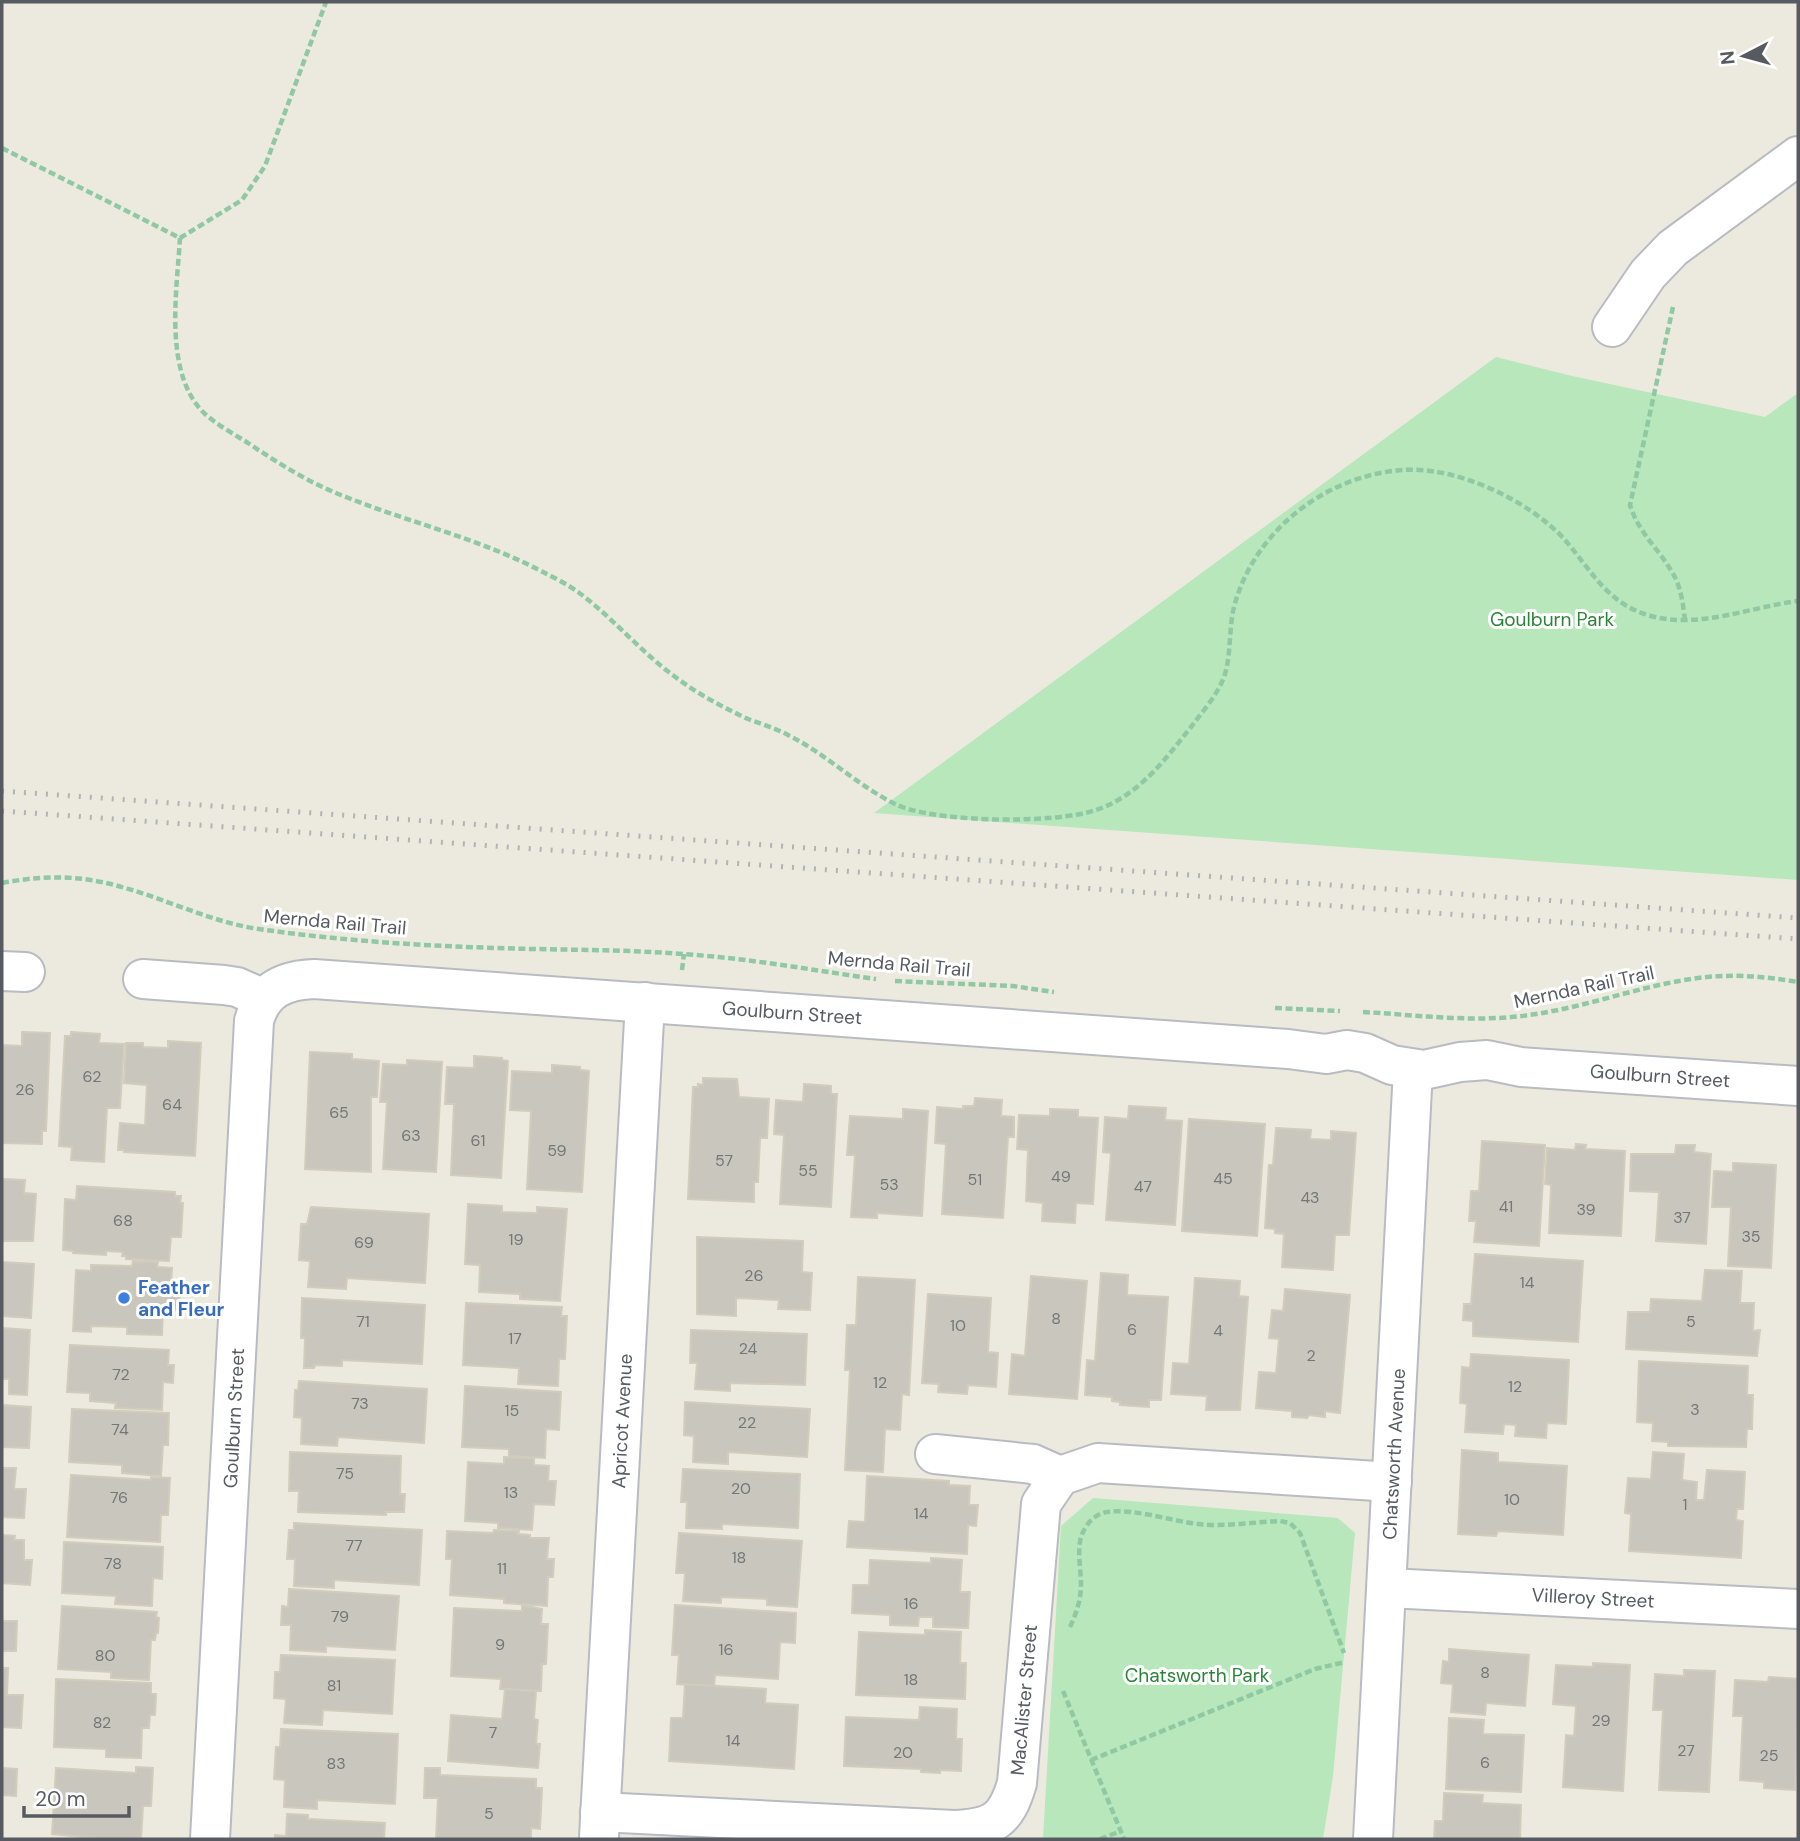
<svg xmlns="http://www.w3.org/2000/svg" width="1800" height="1841" font-family="'DM Sans',sans-serif">
<style>
.green{fill:#b7e7bb}
.building{fill:#c9c7bd;stroke:#d1ccbc;stroke-width:2}
.lines{fill:none;stroke-linecap:round;stroke-linejoin:round}
.minor-casing{stroke:#b9bbc2;stroke-width:42}
.path{stroke:#90c8a4;stroke-width:4.5;stroke-dasharray:7 3.5;stroke-linecap:butt}
.minor{stroke:#fff;stroke-width:38}
.rail{stroke:#b2b3b4;stroke-width:5;stroke-dasharray:2 9;stroke-linecap:butt}
.shop-dot{fill:#3f7fe0;stroke:#fff;stroke-width:2.5}
.labels{text-anchor:middle;dominant-baseline:central;stroke-width:6;stroke-linejoin:round;paint-order:stroke}
.number-label{font-size:16px;fill:#747678}
.park-label{font-size:19px;fill:#2c8438;stroke:#fff}
.street-label{font-size:19px;fill:#575b61;stroke:#fff}
.shop-label{font-size:19px;font-weight:bold;fill:#366cbe;stroke:#fff;text-anchor:start}
</style>
<rect width="100%" height="100%" fill="#eceade"/>
<!-- green -->
<g class="green">
<path d="M1496 357 1572 376 1765 417 1798 393V880L874 813Z"/>
<path d="M1093 1498 1338 1518 1355 1533 1333 1776 1323 1839H1043L1061 1526Z"/>
</g>
<!-- building -->
<g class="building">
<path d="M22 1032 50 1033 46 1131H42V1144L2 1143V1045L22 1046Z"/>
<path d="M71 1032 100 1034 99 1043 124 1044 120 1108H107L104 1162 71 1160 72 1147 59 1146 65 1036H71Z"/>
<path d="M168 1041 201 1043 195 1156 124 1152V1150H118L120 1123 145 1125 147 1085 124 1083 126 1043H143V1047L168 1048Z"/>
<path d="M310 1052 352 1054V1059L379 1061 377 1097H371V1172L305 1169Z"/>
<path d="M474 1056 502 1058V1060L508 1061 501 1178 451 1175 454 1104H445L447 1067 474 1068Z"/>
<path d="M407 1060 442 1062 436 1172 383 1169 387 1102H380L383 1064 407 1065Z"/>
<path d="M552 1065 580 1067V1070L589 1071 582 1192 527 1189 531 1111 510 1110 512 1071 552 1073Z"/>
<path d="M703 1078 737 1079 739 1097 769 1099 767 1138H760L758 1182H754V1202L688 1199 693 1087H698V1084L703 1085Z"/>
<path d="M804 1084 831 1086V1094H837L831 1207 780 1204 784 1135 774 1134 776 1100 803 1102Z"/>
<path d="M975 1098 1002 1100 1001 1116 1014 1117V1137H1008L1003 1218 942 1214 946 1144 935 1143 937 1107 963 1109V1106H974Z"/>
<path d="M1129 1106 1166 1108 1165 1120 1182 1121 1175 1225 1106 1220 1111 1153 1103 1152 1105 1117 1128 1119Z"/>
<path d="M903 1109 928 1111 922 1216 877 1213V1218L851 1217 855 1155H847L850 1116 903 1119Z"/>
<path d="M1050 1109 1078 1110V1117L1098 1118 1093 1204 1076 1203 1075 1223 1042 1221 1043 1203 1026 1201 1028 1150 1017 1149 1019 1115 1050 1116Z"/>
<path d="M1189 1119 1265 1124 1257 1236 1182 1231Z"/>
<path d="M1276 1128 1311 1130 1310 1139 1331 1140V1131L1356 1133 1349 1235H1335L1333 1270 1282 1267 1284 1234 1275 1233V1229L1265 1228 1269 1165H1273Z"/>
<path d="M1482 1141 1545 1145 1539 1246 1474 1242 1476 1221H1469L1471 1191H1479Z"/>
<path d="M1576 1144 1586 1145 1585 1149 1625 1151 1621 1236 1549 1233 1551 1185 1545 1184 1547 1148 1575 1150Z"/>
<path d="M1676 1145H1695L1694 1152 1711 1154 1706 1244 1656 1241 1659 1192 1630 1191 1631 1154H1675Z"/>
<path d="M1733 1163 1776 1165 1771 1268 1728 1266 1731 1207H1712L1714 1171 1733 1172Z"/>
<path d="M2 1179 25 1180 24 1193 36 1194 33 1241H2Z"/>
<path d="M77 1186 175 1192V1196H181L180 1203H183L181 1237H171L169 1261 126 1259V1256H122L123 1252 106 1251V1255L73 1253V1251L63 1250 65 1199 76 1200Z"/>
<path d="M468 1204 502 1206V1212L537 1213V1207L567 1209 560 1301 520 1299V1294L479 1292 480 1265 465 1264Z"/>
<path d="M311 1207 429 1214 425 1283 347 1278 346 1289 308 1287 310 1261 299 1260 301 1224H307Z"/>
<path d="M697 1237 803 1241 802 1272 812 1273 810 1310 778 1309 779 1300 736 1298V1316L697 1314Z"/>
<path d="M1475 1254 1583 1261 1578 1342 1473 1336V1321L1463 1320 1464 1304H1471Z"/>
<path d="M133 1261 158 1262 157 1267 172 1268 171 1285 180 1286 179 1310 163 1309 162 1335 127 1334V1327L91 1326V1332L73 1331 76 1270 91 1271V1265L132 1266Z"/>
<path d="M2 1262 34 1264 31 1318 2 1316Z"/>
<path d="M1705 1270 1742 1271 1740 1303H1754L1753 1331 1760 1330 1757 1356 1626 1349 1628 1312H1650L1651 1299 1702 1301Z"/>
<path d="M1101 1273 1128 1275 1127 1295 1168 1297 1161 1400H1149V1407L1120 1405V1402L1112 1401V1397L1085 1395 1087 1360 1095 1361Z"/>
<path d="M1031 1276 1087 1281 1077 1399 1009 1394 1012 1354 1025 1356Z"/>
<path d="M858 1277 915 1280 909 1395 902 1394 900 1430 885 1429 883 1472 845 1470 850 1370H845L847 1325H856Z"/>
<path d="M1195 1278 1240 1281 1239 1296 1248 1297 1240 1410H1206L1207 1396 1171 1394 1173 1363 1189 1364Z"/>
<path d="M1285 1289 1350 1295 1340 1413 1325 1411V1417L1309 1415 1307 1418 1292 1417V1411L1256 1408 1259 1372 1276 1373 1279 1339 1269 1338 1272 1310 1283 1311Z"/>
<path d="M928 1294 991 1298 988 1352 998 1353 996 1387 968 1385 967 1394 938 1392 939 1384 922 1383Z"/>
<path d="M302 1298 425 1305 422 1364 342 1360V1366L315 1365 314 1368H304L305 1338H301Z"/>
<path d="M466 1303 562 1307 561 1316H567L565 1359H559L558 1386 518 1384 519 1368 463 1365Z"/>
<path d="M2 1328 30 1330 27 1395 9 1394V1379H2Z"/>
<path d="M691 1330 807 1334 805 1385 730 1383V1391L695 1389 697 1363H690Z"/>
<path d="M70 1345 169 1350 168 1365H174L173 1383 163 1382 162 1410 115 1408 116 1403 90 1401V1393L67 1392Z"/>
<path d="M1471 1354 1569 1360 1566 1424 1547 1423 1546 1438 1515 1436 1516 1425 1504 1424 1503 1434 1465 1432 1467 1404 1460 1403 1462 1367 1470 1368Z"/>
<path d="M1639 1361 1748 1366 1747 1395H1753L1752 1429H1747L1746 1447 1668 1446V1442L1652 1441 1653 1423 1637 1422Z"/>
<path d="M299 1381 427 1389 424 1443 338 1437 337 1446 301 1444 302 1418 294 1417 295 1390H298Z"/>
<path d="M465 1386 561 1392 559 1430 546 1429 545 1458 509 1456V1449L462 1447Z"/>
<path d="M685 1402 810 1409 807 1457 728 1452V1464L693 1462 694 1436 684 1435Z"/>
<path d="M2 1405 31 1407 29 1448 2 1447Z"/>
<path d="M72 1409 169 1413 168 1445H163L161 1476 122 1473V1465L69 1462Z"/>
<path d="M1462 1450 1498 1453V1462L1567 1466 1563 1535 1498 1531 1496 1536 1458 1534Z"/>
<path d="M290 1452 401 1456 400 1494H405L404 1512H386V1515L298 1512 299 1491H289Z"/>
<path d="M1653 1452 1684 1454 1682 1480 1697 1482 1696 1500H1704L1707 1470 1745 1472 1743 1509H1737L1736 1520 1743 1521 1741 1558 1629 1551 1631 1514 1625 1513 1628 1478 1651 1479Z"/>
<path d="M504 1457 534 1458V1465L549 1466 548 1481H556L554 1505 534 1504 532 1530 498 1528V1523L465 1521 468 1462 504 1464Z"/>
<path d="M2 1468H16L14 1489H26L24 1518 2 1517Z"/>
<path d="M683 1469 800 1474 798 1528 722 1524V1529L686 1528 687 1502H681Z"/>
<path d="M71 1475 151 1480V1477L170 1478 168 1515H161L160 1542 67 1537Z"/>
<path d="M867 1476 949 1481V1485L970 1486 969 1505H978L976 1526 968 1525 967 1554 847 1547 849 1521 865 1522Z"/>
<path d="M294 1523 422 1530 419 1585 334 1580V1588L294 1586 295 1559H287L289 1530H294Z"/>
<path d="M494 1530 519 1531 518 1534 530 1535V1538H549L547 1559H554L553 1577H548L547 1606 504 1603V1599L450 1595 452 1559H446L447 1531 493 1533Z"/>
<path d="M679 1533 802 1541 797 1607 767 1605V1599L721 1597V1603L683 1601 685 1573H676Z"/>
<path d="M2 1535 15 1536 14 1540H24V1560H32L30 1585 2 1583Z"/>
<path d="M64 1542 163 1547 162 1579 153 1578 152 1606 115 1604 116 1596 62 1593Z"/>
<path d="M931 1558 962 1560 960 1592H970L968 1628 933 1627V1617H919L918 1626 890 1625V1615L852 1613 853 1585H869L870 1560 931 1563Z"/>
<path d="M289 1589 399 1596 395 1650 326 1646V1652L290 1650 291 1625H281L282 1606 288 1607Z"/>
<path d="M522 1605 542 1609 541 1624H548L546 1664H542L541 1691 500 1689 501 1679 451 1676 454 1608 522 1611Z"/>
<path d="M675 1605 796 1613 795 1643 780 1642 778 1679 715 1675 714 1687 677 1684 679 1655H672Z"/>
<path d="M62 1606 157 1612 156 1617 159 1618 158 1633H156L155 1640H151L149 1680 111 1678V1672L58 1669Z"/>
<path d="M2 1621H17L16 1651H2Z"/>
<path d="M925 1630 961 1632 960 1663H966L965 1699 856 1695 859 1632 925 1635Z"/>
<path d="M1449 1649 1529 1655 1525 1706 1486 1703 1485 1715 1451 1712 1453 1684 1441 1683 1443 1661 1449 1662Z"/>
<path d="M281 1655 395 1660 392 1714 323 1710 322 1725 284 1723 286 1699 274 1698 275 1672H280Z"/>
<path d="M1593 1663 1630 1665 1623 1791 1563 1787 1566 1735 1574 1736 1576 1706 1553 1704 1556 1665 1593 1667Z"/>
<path d="M2 1668H8L7 1695H23L21 1728 2 1727Z"/>
<path d="M1684 1670 1715 1671 1709 1792 1659 1790 1663 1710H1653L1655 1674 1684 1676Z"/>
<path d="M1769 1677 1798 1679 1795 1790 1764 1788V1782L1740 1780 1743 1716H1733L1735 1680 1768 1682Z"/>
<path d="M56 1679 151 1683V1694H156L155 1715H150L149 1728H142L141 1758 106 1757V1749L54 1747Z"/>
<path d="M685 1684 766 1689 765 1703 798 1705 794 1769 669 1761 671 1718H683Z"/>
<path d="M505 1689 536 1691 534 1719 538 1720 536 1744H540L538 1768 448 1761 451 1715 502 1719Z"/>
<path d="M920 1707 957 1709 956 1739H962L961 1771 940 1770V1773L921 1772V1769L844 1766 846 1717 919 1720Z"/>
<path d="M1449 1718 1484 1720 1483 1734 1524 1735 1521 1792 1446 1789Z"/>
<path d="M281 1729 398 1734 395 1804 317 1800V1809L284 1807 285 1780 274 1779 276 1747H280Z"/>
<path d="M136 1767 153 1768 151 1806H143L141 1839H103L52 1834 56 1768 136 1773Z"/>
<path d="M2 1768 17 1769 16 1796 2 1795Z"/>
<path d="M425 1768H440V1775L536 1779V1788H542L540 1829 531 1828V1839H436L438 1798H424Z"/>
<path d="M1444 1793 1483 1795 1482 1803 1521 1805 1520 1839H1434L1435 1821H1443Z"/>
<path d="M287 1814 308 1815V1819L385 1823 384 1839H275V1835L286 1836Z"/>
</g>
<g class="lines">
<defs>
<g id="minor">
<path d="M1612 327 1648 274 1673 248 1798 156"/>
<path d="M2 971 25 972"/>
<path d="M143 979 224 985 237 987 264 999"/>
<path d="M935 1454 1033 1464 1060 1476"/>
<path d="M1388 1588 1798 1609"/>
<path d="M600 1812 954 1830C993 1828 1006 1821 1017 1783L1041 1504 1060 1476 1098 1463 1392 1482"/>
<path d="M599 1837 645 1002"/>
<path d="M210 1839 254 1021C262 990 284 980 314 979L1288 1049 1326 1054 1347 1050 1365 1053 1392 1065 1424 1070 1460 1062 1487 1060 1521 1067 1798 1086"/>
<path d="M1373 1839 1413 1069"/>
</g>
</defs>
<!-- minor casing -->
<use href="#minor" class="minor-casing"/>
<!-- path -->
<g class="path">
<path d="M2 148 180 238 242 200 265 166 326 2"/>
<path d="M180 238C177 290 163 373 204 413 217 425 234 434 248 443 278 463 308 482 341 495 407 522 478 538 541 571 553 577 567 584 578 592 612 617 640 651 674 676 698 694 722 707 748 719 761 724 775 728 788 735 826 754 857 785 895 804 934 823 1055 824 1096 810 1138 796 1164 761 1191 727 1203 711 1219 693 1225 674 1232 650 1228 624 1236 600 1258 528 1328 475 1403 470 1456 466 1529 500 1565 540 1592 571 1607 604 1651 616 1700 629 1750 607 1798 601"/>
<path d="M1673 307 1630 505C1638 532 1658 548 1672 572 1681 586 1683 604 1685 621"/>
<path d="M2 883C33 877 65 875 96 881 152 891 203 921 259 929 349 942 442 947 533 949 583 950 632 950 682 954 747 958 811 970 876 979"/>
<path d="M682 970 684 954"/>
<path d="M895 981 1013 986 1054 992"/>
<path d="M1275 1008 1340 1011"/>
<path d="M1363 1012C1418 1015 1474 1023 1529 1015 1589 1007 1647 983 1707 977 1738 974 1768 977 1798 982"/>
<path d="M1070 1627C1076 1614 1081 1600 1081 1585 1081 1570 1077 1552 1081 1537 1085 1525 1094 1514 1107 1512 1134 1508 1171 1521 1198 1524 1224 1527 1254 1522 1280 1521L1290 1523 1300 1533 1344 1653"/>
<path d="M1063 1691 1124 1839"/>
<path d="M1091 1760 1315 1669 1345 1662"/>
<path d="M1100 1839 1121 1831"/>
</g>
<!-- minor -->
<use href="#minor" class="minor"/>
<!-- rail -->
<g class="rail">
<path d="M2 791 1798 918"/>
<path d="M2 811 1798 939"/>
</g>
</g>
<!-- markers -->
<circle class="shop-dot" cx="124" cy="1298" r="7"/>
<g class="labels">
<!-- number labels -->
<g class="number-label">
<text x="92" y="1076">62</text>
<text x="25" y="1089">26</text>
<text x="172" y="1104">64</text>
<text x="339" y="1112">65</text>
<text x="411" y="1135">63</text>
<text x="478" y="1140">61</text>
<text x="557" y="1150">59</text>
<text x="724" y="1160">57</text>
<text x="808" y="1170">55</text>
<text x="1061" y="1176">49</text>
<text x="1223" y="1178">45</text>
<text x="975" y="1179">51</text>
<text x="889" y="1184">53</text>
<text x="1143" y="1186">47</text>
<text x="1310" y="1197">43</text>
<text x="1506" y="1206">41</text>
<text x="1586" y="1209">39</text>
<text x="1682" y="1217">37</text>
<text x="123" y="1220">68</text>
<text x="1751" y="1236">35</text>
<text x="516" y="1239">19</text>
<text x="364" y="1242">69</text>
<text x="754" y="1275">26</text>
<text x="1527" y="1282">14</text>
<text x="1056" y="1318">8</text>
<text x="363" y="1321">71</text>
<text x="1691" y="1321">5</text>
<text x="958" y="1325">10</text>
<text x="1132" y="1329">6</text>
<text x="1218" y="1330">4</text>
<text x="515" y="1338">17</text>
<text x="748" y="1348">24</text>
<text x="1311" y="1355">2</text>
<text x="121" y="1374">72</text>
<text x="880" y="1382">12</text>
<text x="1515" y="1386">12</text>
<text x="360" y="1403">73</text>
<text x="1695" y="1409">3</text>
<text x="512" y="1410">15</text>
<text x="747" y="1422">22</text>
<text x="120" y="1429">74</text>
<text x="345" y="1473">75</text>
<text x="741" y="1488">20</text>
<text x="511" y="1492">13</text>
<text x="119" y="1497">76</text>
<text x="1512" y="1499">10</text>
<text x="1685" y="1504">1</text>
<text x="921" y="1513">14</text>
<text x="354" y="1545">77</text>
<text x="739" y="1557">18</text>
<text x="113" y="1563">78</text>
<text x="502" y="1568">11</text>
<text x="911" y="1603">16</text>
<text x="340" y="1616">79</text>
<text x="500" y="1644">9</text>
<text x="726" y="1649">16</text>
<text x="105" y="1655">80</text>
<text x="1485" y="1672">8</text>
<text x="911" y="1679">18</text>
<text x="334" y="1685">81</text>
<text x="1601" y="1720">29</text>
<text x="102" y="1722">82</text>
<text x="493" y="1732">7</text>
<text x="733" y="1740">14</text>
<text x="1686" y="1750">27</text>
<text x="903" y="1752">20</text>
<text x="1769" y="1755">25</text>
<text x="1485" y="1762">6</text>
<text x="336" y="1763">83</text>
<text x="489" y="1813">5</text>
</g>
<!-- park labels -->
<g class="park-label">
<text x="1552" y="619">Goulburn Park</text>
<text x="1197" y="1675">Chatsworth Park</text>
</g>
<!-- street labels -->
<g class="street-label">
<text transform="translate(335 922) rotate(5)">Mernda Rail Trail</text>
<text transform="translate(899 964) rotate(5)">Mernda Rail Trail</text>
<text transform="translate(1584 987) rotate(-12)">Mernda Rail Trail</text>
<text transform="translate(792 1013) rotate(4)">Goulburn Street</text>
<text transform="translate(1660 1076) rotate(4)">Goulburn Street</text>
<text transform="translate(234 1418) rotate(-87)">Goulburn Street</text>
<text transform="translate(622 1421) rotate(-87)">Apricot Avenue</text>
<text transform="translate(1394 1454) rotate(-87)">Chatsworth Avenue</text>
<text transform="translate(1593 1598) rotate(3)">Villeroy Street</text>
<text transform="translate(1024 1700) rotate(-85)">MacAlister Street</text>
</g>
<!-- shop labels -->
<g class="shop-label">
<text x="138" y="1287">Feather<tspan x="138" dy="22">and Fleur</tspan></text>
</g>
</g>
<!-- border -->
<rect width="1800" height="1841" fill="none" stroke="#575b61" stroke-width="7"/>
<!-- north arrow -->
<g transform="translate(1744 56) rotate(264)" stroke="#ffffff" stroke-width="5" paint-order="stroke">
<path d="M0-5L12 26L0 18L-12 26Z" fill="#575b61"/>
<text y="-10" font-size="19" font-weight="bold" text-anchor="middle" fill="#575b61">N</text>
</g>
<!-- scale -->
<path d="M24 1806v10h105v-10" fill="none" stroke="#575b61" stroke-width="3.5"/>
<text x="35" y="1806" font-size="21" fill="#575b61" stroke="#ffffff" stroke-width="5" paint-order="stroke">20 m</text>
</svg>
